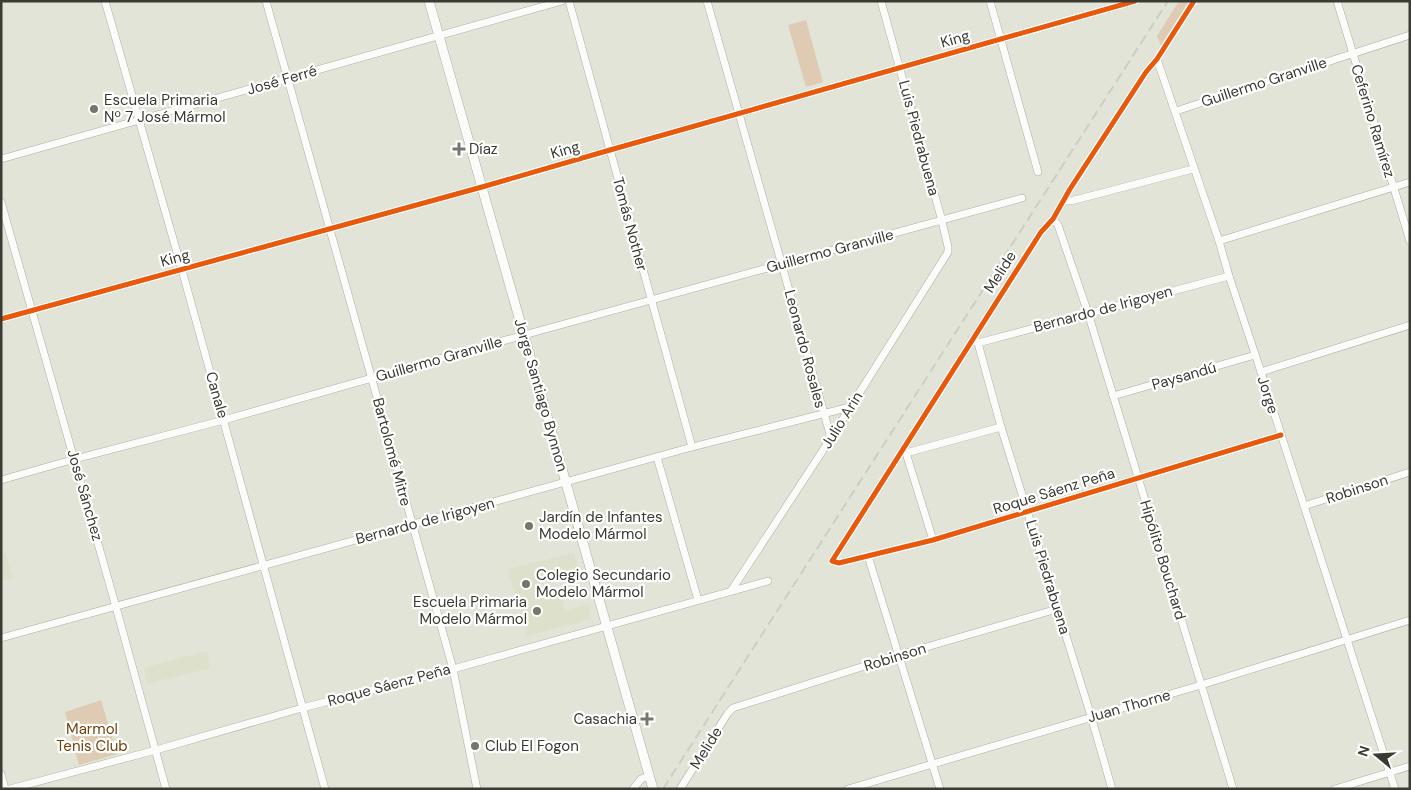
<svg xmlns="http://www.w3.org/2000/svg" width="1411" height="790" font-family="'DM Sans',sans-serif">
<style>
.built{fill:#dde0ca}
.green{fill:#dfcbb4}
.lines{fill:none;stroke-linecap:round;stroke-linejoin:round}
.minor-casing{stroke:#acaea4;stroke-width:8}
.tertiary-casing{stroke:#acaea4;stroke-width:10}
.minor{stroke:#fbfbf9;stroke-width:7}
.tertiary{stroke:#fbfbf9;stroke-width:9}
.rail{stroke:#cdcdc9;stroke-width:2;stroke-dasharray:10 5;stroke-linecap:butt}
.cycleway-casing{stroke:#fff;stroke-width:8}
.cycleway{stroke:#e8590c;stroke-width:5}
.poi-dot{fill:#75766c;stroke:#fff;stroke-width:2}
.labels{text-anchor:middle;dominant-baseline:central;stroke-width:4.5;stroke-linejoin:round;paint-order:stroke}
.street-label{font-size:15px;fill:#3a3b32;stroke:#fff}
.poi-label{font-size:15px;fill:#3a3b32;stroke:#fff;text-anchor:start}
.park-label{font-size:15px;fill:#72420b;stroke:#fff}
</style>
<rect width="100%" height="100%" fill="#e2e4d7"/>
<!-- built -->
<g class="built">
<path d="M6 553 13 578 1 581V554Z"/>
<path d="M574 553 578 569 539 580 543 598 561 593 565 611 588 604 591 619 527 636 508 569Z"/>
<path d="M207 651 210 668 147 684 144 668Z"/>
</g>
<!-- green -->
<g class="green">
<path d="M1179 1H1189L1161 46 1157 36Z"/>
<path d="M806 20 823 82 806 87 788 25Z"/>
<path d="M101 700 117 754 79 765 65 712Z"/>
</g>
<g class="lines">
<defs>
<g id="minor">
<path d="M105 1 182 270 325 789"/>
<path d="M266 1 453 669 477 789"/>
<path d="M569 1 692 447"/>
<path d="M707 1 831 438"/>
<path d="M990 1 1038 172"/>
<path d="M1194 1 1157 59 1146 72 1070 189 1053 219 1041 232 832 561 839 563 933 540 1281 435"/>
<path d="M1337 1 1410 241"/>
<path d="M1157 59 1219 241 1229 276 1261 372 1395 789"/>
<path d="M1176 111 1410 35"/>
<path d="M1 159 562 1"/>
<path d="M1063 201H1071L1193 169"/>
<path d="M1 202 116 607 166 789"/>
<path d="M1053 219 1058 225 1088 313 1233 789"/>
<path d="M1219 241 1410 182"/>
<path d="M1 319 482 187 610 150 1135 1"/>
<path d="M972 339 978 343 1001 427 1091 716 1112 789"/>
<path d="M978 343 1229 276"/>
<path d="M1261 372 1410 325"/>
<path d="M1113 396 1255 355"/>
<path d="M903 450 906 453 933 540"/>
<path d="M906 453 1001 427"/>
<path d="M657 457 698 600"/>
<path d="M1 480 75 459 224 420 524 335 1022 198"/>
<path d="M1304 506 1410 472"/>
<path d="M868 556 940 789"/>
<path d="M731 591 831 438 948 252V247L942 221 881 1"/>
<path d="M1 638 692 447 850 407"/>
<path d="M1 774 5 789"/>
<path d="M10 789 156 750 302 708 453 669 768 581"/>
<path d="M633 789 641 779 649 776"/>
<path d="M680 789 728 713 733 708 899 655 1057 609"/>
<path d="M848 789 1201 685 1410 620"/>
<path d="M1335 789 1410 766"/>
</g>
<path id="tertiary" d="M429 1 653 789"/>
</defs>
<!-- minor casing -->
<use href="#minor" class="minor-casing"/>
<!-- tertiary casing -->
<use href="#tertiary" class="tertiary-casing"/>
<!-- minor -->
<use href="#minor" class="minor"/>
<!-- tertiary -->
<use href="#tertiary" class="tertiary"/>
<!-- rail -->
<path class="rail" d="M663 789 1168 1"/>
<defs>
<g id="cycleway">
<path d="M1194 1 1157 59 1146 72 1070 189 1053 219 1041 232 832 561 839 563 933 540 1281 435"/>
<path d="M1 319 482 187 610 150 1135 1"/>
</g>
</defs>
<!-- cycleway casing -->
<use href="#cycleway" class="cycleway-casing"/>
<!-- cycleway -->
<use href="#cycleway" class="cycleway"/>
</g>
<!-- markers -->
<g class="poi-dot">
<circle cx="94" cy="109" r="5"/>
<path d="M456.5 141.5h5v5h5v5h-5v5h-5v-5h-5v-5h5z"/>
<circle cx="529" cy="526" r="5"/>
<circle cx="526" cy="584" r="5"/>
<circle cx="537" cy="611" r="5"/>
<path d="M644.5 711.5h5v5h5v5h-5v5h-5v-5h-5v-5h5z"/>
<circle cx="475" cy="746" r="5"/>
</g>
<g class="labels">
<!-- street labels -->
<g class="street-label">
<text transform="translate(955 39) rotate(-16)">King</text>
<text transform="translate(282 80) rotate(-16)">José Ferré</text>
<text transform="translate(1264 82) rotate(-18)">Guillermo Granville</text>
<text transform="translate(1373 121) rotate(73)">Ceferino Ramírez</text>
<text transform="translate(919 138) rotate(75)">Luis Piedrabuena</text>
<text transform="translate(565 150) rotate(-16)">King</text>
<text transform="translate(630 224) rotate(75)">Tomás Nother</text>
<text transform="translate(830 251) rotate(-15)">Guillermo Granville</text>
<text transform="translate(175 258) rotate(-15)">King</text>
<text transform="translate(1000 272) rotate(-57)">Melide</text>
<text transform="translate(1103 309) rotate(-15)">Bernardo de Irigoyen</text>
<text transform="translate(805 349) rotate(75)">Leonardo Rosales</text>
<text transform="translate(439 359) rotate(-16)">Guillermo Granville</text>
<text transform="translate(1184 376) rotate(-16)">Paysandú</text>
<text transform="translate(217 395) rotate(74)">Canale</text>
<text transform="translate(541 395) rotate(74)">Jorge Santiago Bynnon</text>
<text transform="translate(1268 395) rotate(72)">Jorge</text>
<text transform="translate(842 420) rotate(-58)">Julio Arin</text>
<text transform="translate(392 452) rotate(75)">Bartolomé Mitre</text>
<text transform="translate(1357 489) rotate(-18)">Robinson</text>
<text transform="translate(1054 491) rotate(-17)">Roque Sáenz Peña</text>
<text transform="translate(85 495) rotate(74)">José Sánchez</text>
<text transform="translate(425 521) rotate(-15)">Bernardo de Irigoyen</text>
<text transform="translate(1163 560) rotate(73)">Hipólito Bouchard</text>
<text transform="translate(1048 577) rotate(73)">Luis Piedrabuena</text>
<text transform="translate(895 657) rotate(-17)">Robinson</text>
<text transform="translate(389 685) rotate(-15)">Roque Sáenz Peña</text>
<text transform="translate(1129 706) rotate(-16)">Juan Thorne</text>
<text transform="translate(706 748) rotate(-58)">Melide</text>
</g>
<!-- poi labels -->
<g class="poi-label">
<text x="104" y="100">Escuela Primaria<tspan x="104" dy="17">Nº 7 José Mármol</tspan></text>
<text x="469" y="149">Díaz</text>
<text x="539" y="517">Jardín de Infantes<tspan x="539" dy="17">Modelo Mármol</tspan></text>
<text x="536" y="575">Colegio Secundario<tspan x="536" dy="17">Modelo Mármol</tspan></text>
<text x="527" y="602" text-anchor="end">Escuela Primaria<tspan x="527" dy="17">Modelo Mármol</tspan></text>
<text x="637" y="719" text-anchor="end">Casachia</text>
<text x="485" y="746">Club El Fogon</text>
</g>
<!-- park labels -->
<g class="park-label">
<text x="92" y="729">Marmol<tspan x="92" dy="17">Tenis Club</tspan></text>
</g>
</g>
<!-- border -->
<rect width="1411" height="790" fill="none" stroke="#3a3b32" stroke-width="5"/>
<!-- north arrow -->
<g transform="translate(1376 755) rotate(288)" stroke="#ffffff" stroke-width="4" paint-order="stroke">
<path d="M0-4L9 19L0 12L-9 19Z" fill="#3a3b32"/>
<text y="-8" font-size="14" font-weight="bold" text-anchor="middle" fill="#3a3b32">N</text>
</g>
</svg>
